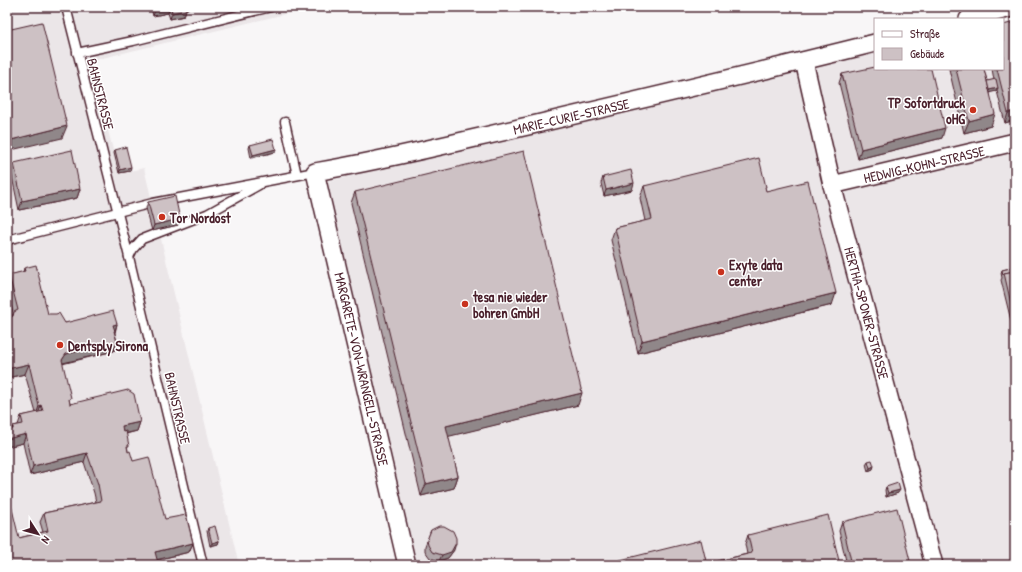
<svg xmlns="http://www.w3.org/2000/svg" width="1022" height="572" font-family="'Patrick Hand',sans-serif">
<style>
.built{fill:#ebe6e8}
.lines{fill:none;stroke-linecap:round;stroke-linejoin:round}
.service-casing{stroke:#4a1f2b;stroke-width:11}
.minor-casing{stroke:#4a1f2b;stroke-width:20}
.service{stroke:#fff;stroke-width:8}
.minor{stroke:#fff;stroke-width:17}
.wall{fill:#b0a6a9;stroke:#4a1f2b}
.shaded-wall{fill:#908789;stroke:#4a1f2b}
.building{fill:#cdc1c4;stroke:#4a1f2b}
.poi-dot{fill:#c8321e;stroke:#fff;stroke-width:1.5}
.labels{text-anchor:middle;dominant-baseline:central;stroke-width:3;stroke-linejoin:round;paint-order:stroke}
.street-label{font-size:14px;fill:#4a1f2b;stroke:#fff}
.poi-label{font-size:14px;font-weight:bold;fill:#4a1f2b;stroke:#fff;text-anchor:start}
</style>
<rect width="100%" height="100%" fill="#f8f6f7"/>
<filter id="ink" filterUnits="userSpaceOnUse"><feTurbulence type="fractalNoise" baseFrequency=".025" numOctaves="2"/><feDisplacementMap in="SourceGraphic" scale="8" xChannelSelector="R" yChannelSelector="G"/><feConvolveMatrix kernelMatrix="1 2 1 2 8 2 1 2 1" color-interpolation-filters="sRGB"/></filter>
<g filter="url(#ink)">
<!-- built -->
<g class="built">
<path d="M7 7H314L90 61 119 173 144 168 239 565H7Z"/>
<path d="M1015 20V565H397L308 186 875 53V69H1003V23Z"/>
</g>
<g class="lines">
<defs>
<g id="service">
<path d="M66 7 129 257 203 565"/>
<path d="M77 53 133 41 271 7"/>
<path d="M285 122 297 175"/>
<path d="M7 240 153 203 315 172"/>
<path d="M129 257 133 249 142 239 207 214 259 185"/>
</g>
<g id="minor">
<path d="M968 19 1015 7"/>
<path d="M804 61 832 185 934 565"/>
<path d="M832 185 1015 142"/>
<path d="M407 565 315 172C387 160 457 142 528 126 644 99 760 72 875 43"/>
</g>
</defs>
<!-- service casing -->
<use href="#service" class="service-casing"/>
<!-- minor casing -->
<use href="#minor" class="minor-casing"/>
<!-- service -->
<use href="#service" class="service"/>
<!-- minor -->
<use href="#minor" class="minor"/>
</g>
<!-- wall -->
<g class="wall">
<path d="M151 7H189L188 9H186L184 16 170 19 168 13 153 16Z"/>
<path d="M1015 22V120L1005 123 997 91 990 92 991 126 964 133 949 69H984L987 81 994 80 992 69H1003Z"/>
<path d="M842 74 942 138 858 159 839 83Z"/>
<path d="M250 145 275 152 251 158 249 148Z"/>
<path d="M115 150 130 171 119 173 114 153Z"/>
<path d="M14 163 80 189 77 198 19 210 11 172Z"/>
<path d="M603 177 632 190 604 196 601 183Z"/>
<path d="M644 186 765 188 766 191 832 305 638 353 611 240 615 228 645 221 640 198Z"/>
<path d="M355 192 578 405 448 436 458 476 454 488 421 496 351 203Z"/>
<path d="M148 202 178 225 152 231 146 208Z"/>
<path d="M1015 267V337L1001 280 1002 278 1001 273 1002 270Z"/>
<path d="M24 268 48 314 65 323 117 324 115 333 117 342 114 351 62 364 70 404 140 422 137 431 126 434 128 452 165 519 193 543 189 552 157 560 158 563 157 565H7L19 538 43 532 40 522 44 513 96 502 94 493 84 462 30 475 23 443 7 447V439L13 426 18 425 21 416 36 413 25 374 7 378V318L12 316 13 313 7 289V281L9 275 23 272Z"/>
<path d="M868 461 873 469 868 471 866 464Z"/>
<path d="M886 487 898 493 886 497 885 490Z"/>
<path d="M842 522 911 565H847L839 531Z"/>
<path d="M208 528 219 541 218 544 210 546 207 531Z"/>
<path d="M431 530 454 550 448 558 439 561 430 558 425 551V546Z"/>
<path d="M748 535 840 565H717L718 561 747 554 745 544Z"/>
</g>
<!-- shaded-wall -->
<g class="shaded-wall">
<path d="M169 7H171L168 13 153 16 155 10Z"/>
<path d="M186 10 184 16 170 19 172 13Z"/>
<path d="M998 88 997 91 983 94 984 91Z"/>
<path d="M1015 112V120L1005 123 1008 113Z"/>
<path d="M995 114 991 126 964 133 969 121Z"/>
<path d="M67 126 62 138 7 151V141Z"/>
<path d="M945 128 942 138 858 159 861 149Z"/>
<path d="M276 149 275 152 251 158 253 155Z"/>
<path d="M131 167 130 171 119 173 120 170Z"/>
<path d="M634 183 632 190 604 196 606 190Z"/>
<path d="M80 189 77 198 19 210 22 201Z"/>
<path d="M180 219 178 225 152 231 154 225Z"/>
<path d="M836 293 832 305 638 353 642 341Z"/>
<path d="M117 324 115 331 112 340 113 325Z"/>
<path d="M117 342 114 351 63 363 58 370 62 360 66 354Z"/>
<path d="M29 364 25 374 7 378V369Z"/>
<path d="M582 393 578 405 442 438 446 426Z"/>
<path d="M41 405 38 415H36L39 406Z"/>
<path d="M140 422 137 431 119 435 122 426Z"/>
<path d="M26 434 23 443 7 447V439Z"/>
<path d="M87 453 84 462 30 475 33 466Z"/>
<path d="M874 466 873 469 868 471 870 468Z"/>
<path d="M458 476 454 488 421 496 426 484Z"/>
<path d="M900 490 898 493 886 497 888 493Z"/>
<path d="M219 541 218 544 210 546 212 543Z"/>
<path d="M193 543 189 552 152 561 155 552Z"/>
<path d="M456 543 454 550 448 558 439 561 442 555Z"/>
</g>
<!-- building -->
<g class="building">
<path d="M154 7H169L155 10Z"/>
<path d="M171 7H186V10L172 13Z"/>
<path d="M42 22 67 126 7 141V30Z"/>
<path d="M1015 22V112L1008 113 997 69H1003V25Z"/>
<path d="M875 67V69H931L945 128 861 149 842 74Z"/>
<path d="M956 69H984L995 114 969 121Z"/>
<path d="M996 79 998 88 989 90 987 81Z"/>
<path d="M273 139 276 149 253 155 250 145Z"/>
<path d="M126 147 131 167 120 170 115 150Z"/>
<path d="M72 150 80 189 22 201 14 163Z"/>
<path d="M524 151 582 393 446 426 458 476 426 484 355 192Z"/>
<path d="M759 158 766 187H765L766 191 808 181 836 293 642 341 615 228 652 219 644 186Z"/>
<path d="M631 170 634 183 606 190 603 177Z"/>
<path d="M175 196 180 219 154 225 148 202Z"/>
<path d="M36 265 48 314H56L59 313 65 323 113 311 117 324 113 325 115 331H114L117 342 66 354 62 360 71 398 69 399 70 404 128 390 134 394 140 422 122 426 123 432 126 431 129 446H127L128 452 130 451 133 461 149 457 165 519 186 515 193 543 155 552 158 563 152 565H7V488L19 538 48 531 44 513 101 501 98 484 87 453 33 466 26 434 7 439V430L13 429V426L23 424 21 416 43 411 41 405 39 406 29 364 7 369V318L13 316 14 312 18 310 9 275 25 271 24 268Z"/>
<path d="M1015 267V271L1004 273 1003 275 1002 270Z"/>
<path d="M1015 271V321L1004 273Z"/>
<path d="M872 460 874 466 870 468 868 461Z"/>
<path d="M898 483 900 490 888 493 886 487Z"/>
<path d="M897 508 911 565H852L842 522Z"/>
<path d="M828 515 840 565H719L718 561 752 553 748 535Z"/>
<path d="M215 526 219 541 212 543 208 528Z"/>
<path d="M439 526H444L453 531 456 538V543L451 552 442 555 432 552 428 545 427 540 431 530Z"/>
<path d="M701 540 707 565H617L616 561Z"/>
</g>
</g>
<!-- markers -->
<g class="poi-dot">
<circle cx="973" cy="110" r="4"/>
<circle cx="162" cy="217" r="4"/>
<circle cx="721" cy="272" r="4"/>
<circle cx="465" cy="304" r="4"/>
<circle cx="60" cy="345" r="4"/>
</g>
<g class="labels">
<!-- street labels -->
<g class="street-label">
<text transform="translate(101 94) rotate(76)">BAHNSTRASSE</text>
<text transform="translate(571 116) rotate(-13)">MARIE-CURIE-STRASSE</text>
<text transform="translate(924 164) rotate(-13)">HEDWIG-KOHN-STRASSE</text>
<text transform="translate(867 313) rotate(75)">HERTHA-SPONER-STRASSE</text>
<text transform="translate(362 369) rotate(77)">MARGARETE-VON-WRANGELL-STRASSE</text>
<text transform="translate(178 408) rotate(77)">BAHNSTRASSE</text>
</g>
<!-- poi labels -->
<g class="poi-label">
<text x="965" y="102" text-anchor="end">TP Sofortdruck<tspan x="965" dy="16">oHG</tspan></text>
<text x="170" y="217">Tor Nordost</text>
<text x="729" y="264">Exyte data<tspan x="729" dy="16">center</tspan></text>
<text x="473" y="296">tesa nie wieder<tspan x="473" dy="16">bohren GmbH</tspan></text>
<text x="68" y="345">Dentsply Sirona</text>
</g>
</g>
<!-- margin -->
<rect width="1022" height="572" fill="none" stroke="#fff" stroke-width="24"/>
<rect x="12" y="12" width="998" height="548" fill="none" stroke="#4a1f2b" stroke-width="1.5" filter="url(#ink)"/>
<!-- legend -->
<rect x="874" y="18" width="130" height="52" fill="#ffffff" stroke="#b7a5aa"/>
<rect x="882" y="31" width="20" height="6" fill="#ffffff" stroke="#b7a5aa"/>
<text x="910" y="38" font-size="12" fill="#4a1f2b">Straße</text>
<rect x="882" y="48" width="20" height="12" fill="#cdc1c4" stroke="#b7a5aa"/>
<text x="910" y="58" font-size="12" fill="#4a1f2b">Gebäude</text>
<!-- north arrow -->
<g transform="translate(38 534) rotate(126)" stroke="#ffffff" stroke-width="3" paint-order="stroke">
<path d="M0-3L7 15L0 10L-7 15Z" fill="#4a1f2b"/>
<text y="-6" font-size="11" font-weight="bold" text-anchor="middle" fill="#4a1f2b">N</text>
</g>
</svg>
